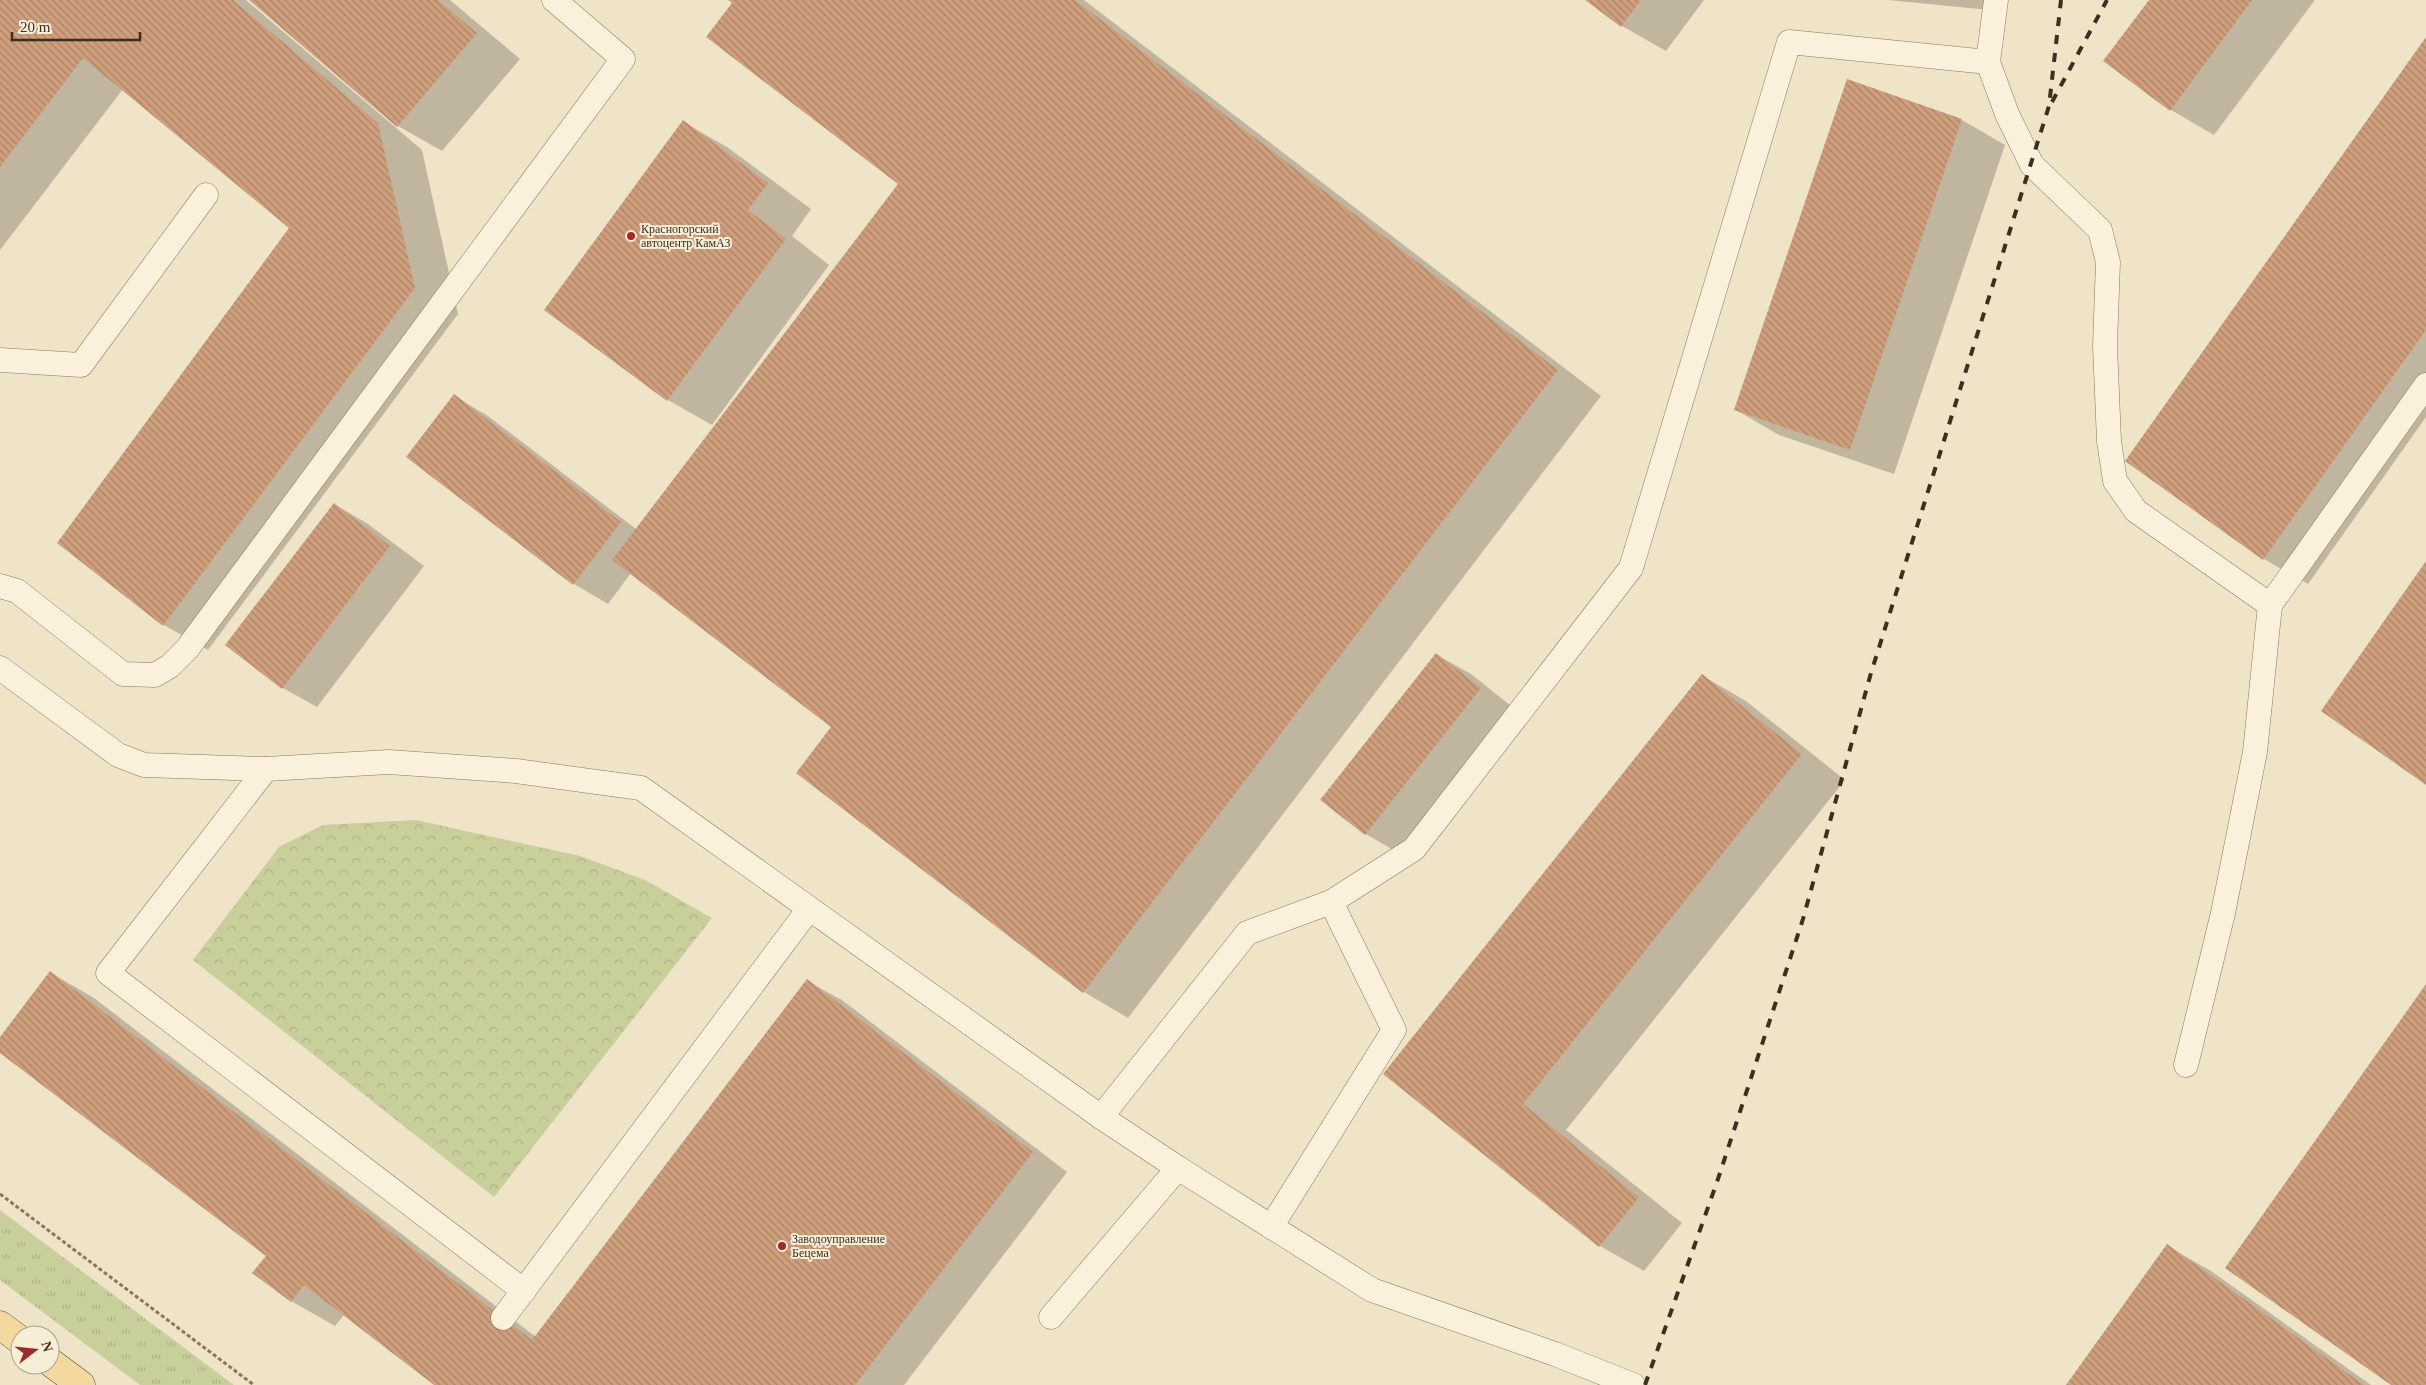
<svg xmlns="http://www.w3.org/2000/svg" width="2426" height="1385" font-family="'Times New Roman',serif">
<style>
.grass{fill:url(#grass-tufts)}
.forest{fill:url(#forest-crowns)}
.shadow{fill:#0003}
.building{fill:url(#building-back-hatch)}
.lines{fill:none;stroke-linecap:round;stroke-linejoin:round}
.service-casing{stroke:#8d765c;stroke-width:25}
.primary-casing{stroke:#5b4430;stroke-width:29}
.path{stroke:#8d765c;stroke-width:3;stroke-dasharray:4 2.5;stroke-linecap:butt}
.service{stroke:#faf1dc;stroke-width:24}
.primary{stroke:#f3d9a0;stroke-width:28}
.rail{stroke:#3d2e20;stroke-width:4;stroke-dasharray:9 9;stroke-linecap:butt}
.poi-dot{fill:#9e2a2b;stroke:#f7eed8;stroke-width:2}
.labels{text-anchor:middle;dominant-baseline:central;stroke-width:4;stroke-linejoin:round;paint-order:stroke}
.poi-label{font-size:12px;fill:#3d2e20;stroke:#f7eed8;text-anchor:start}
</style>
<defs>
<pattern id="grass-tufts" width="24" height="20" patternUnits="userSpaceOnUse" patternTransform="scale(1.25)"><rect width="24" height="20" fill="#c9cf9b"/><path d="M3 7l-1-3M5 7V3M7 7l1-3M15 17l-1-3M17 17v-4M19 17l1-3" fill="none" stroke="#aeb285"/></pattern>
<pattern id="forest-crowns" width="20" height="18" patternUnits="userSpaceOnUse" patternTransform="scale(1.25)"><rect width="20" height="18" fill="#c9cf9b"/><path d="M2 6a3 3 0 1 1 6 0M12 15a3 3 0 1 1 6 0" fill="none" stroke="#aeb285"/></pattern>
<pattern id="building-back-hatch" width="6" height="6" patternUnits="userSpaceOnUse" patternTransform="scale(1.25)"><rect width="6" height="6" fill="#cf9f7d"/><path d="M-1 5l2 2M0 0l6 6M5-1l2 2" fill="none" stroke="#a98266"/></pattern>
</defs>
<rect width="100%" height="100%" fill="#f0e4c8"/>
<!-- grass -->
<path class="grass" d="M0 1210 234 1385H140L0 1280Z"/>
<!-- forest -->
<path class="forest" d="M416 820 580 856 645 880 712 918 494 1197 193 960 279 847 323 825Z"/>
<!-- shadow -->
<g class="shadow">
<path d="M0 0H246L422 150 458 314 208 650 164 625 291 228 123 89 0 250Z"/>
<path d="M251 0H450L520 59 442 151 398 126Z"/>
<path d="M730 0H1084L1601 396 1128 1018 1084 992 798 773 833 727 631 573 608 604 574 584 407 457 454 396 488 416 636 529 900 184Z"/>
<path d="M1587 0H1704L1666 51 1622 26Z"/>
<path d="M1888 0H2000L1999 11Z"/>
<path d="M2150 0H2315L2214 135 2171 110Z"/>
<path d="M2426 39V417L2308 584 2264 559 2126 461Z"/>
<path d="M1962 120 2005 145 1894 474 1779 435 1736 410Z"/>
<path d="M683 122 727 147 811 209 792 236 829 265 712 425 668 400 545 310Z"/>
<path d="M334 504 368 524 424 566 317 707 283 688Z"/>
<path d="M1437 655 1471 674 1515 709 1400 854 1366 834 1322 800Z"/>
<path d="M1703 676 1746 701 1845 780 1566 1130 1682 1223 1644 1271 1600 1246 1385 1074Z"/>
<path d="M51 973 94 998 536 1337 807 981 842 1000 1067 1172 904 1385H436L344 1315 335 1326 291 1301 268 1256 0 1051V1039Z"/>
<path d="M2167 1246 2211 1271 2371 1385H2068Z"/>
</g>
<!-- building -->
<g class="building">
<path d="M0 0H233L378 123 415 288 163 626 57 543 289 228 83 58 0 167Z"/>
<path d="M249 0H438L477 33 397 127Z"/>
<path d="M728 0H1075L1558 370 1083 993 796 773 831 727 612 560 898 184 706 37 732 3Z"/>
<path d="M1585 0H1641L1621 27Z"/>
<path d="M2149 0H2252L2170 111 2103 61Z"/>
<path d="M2426 37V330L2263 560 2125 461Z"/>
<path d="M1847 79 1962 119 1850 450 1734 410Z"/>
<path d="M683 120 768 183 748 210 786 239 667 401 544 310Z"/>
<path d="M454 394 621 522 573 585 406 457Z"/>
<path d="M334 503 390 546 282 689 225 645Z"/>
<path d="M2426 561V785L2321 711Z"/>
<path d="M1436 653 1481 688 1365 835 1320 800Z"/>
<path d="M1702 674 1802 754 1523 1104 1639 1197 1599 1247 1383 1074Z"/>
<path d="M50 971 532 1340 807 979 1033 1152 855 1385H434L304 1285 291 1302 252 1273 266 1256 0 1053V1037Z"/>
<path d="M2426 984V1385H2391L2225 1268Z"/>
<path d="M2167 1244 2364 1385H2066Z"/>
</g>
<g class="lines">
<defs>
<g id="service">
<path d="M1988 62 2007 114 2032 165 2100 230 2108 262 2105 346 2109 441 2115 481 2136 511 2270 605 2426 385"/>
<path d="M0 360 81 365 206 195"/>
<path d="M0 586 17 591 123 674 155 675 170 666 187 649 623 59 554 0"/>
<path d="M0 668 118 755 144 765 266 769 389 762 516 771 641 788 1101 1117 1178 1168 1051 1317"/>
<path d="M266 769 108 973 524 1291"/>
<path d="M2186 1065 2223 913 2255 752 2270 605"/>
<path d="M1101 1117 1247 933 1331 902 1414 849 1631 568 1789 42 1988 62 1996 0"/>
<path d="M1178 1168 1372 1290 1555 1354 1633 1385"/>
<path d="M1271 1227 1394 1030 1331 902"/>
<path d="M503 1318 809 909"/>
</g>
<g id="primary">
<path d="M0 1325 20 1340"/>
<path d="M50 1362 81 1385"/>
</g>
</defs>
<!-- service casing -->
<use href="#service" class="service-casing"/>
<!-- primary casing -->
<use href="#primary" class="primary-casing"/>
<!-- path -->
<path class="path" d="M0 1194 254 1385"/>
<!-- service -->
<use href="#service" class="service"/>
<!-- primary -->
<use href="#primary" class="primary"/>
<!-- rail -->
<g class="rail">
<path d="M2052 102 2107 0"/>
<path d="M1645 1385 1717 1182 1803 919 1871 673 2049 106 2061 0"/>
</g>
</g>
<!-- markers -->
<g class="poi-dot">
<circle cx="631" cy="236" r="5"/>
<circle cx="782" cy="1246" r="5"/>
</g>
<g class="labels">
<!-- poi labels -->
<g class="poi-label">
<text x="641" y="229">Красногорский<tspan x="641" dy="14">автоцентр КамАЗ</tspan></text>
<text x="792" y="1239">Заводоуправление<tspan x="792" dy="14">Бецема</tspan></text>
</g>
</g>
<!-- north arrow -->
<g transform="translate(35 1350) rotate(74)"><circle r="24" fill="#f7eed8" stroke="#ada18e"/>
<path d="M0-4L9 19L0 12L-9 19Z" fill="#9e2a2b"/>
<text y="-8" font-size="14" font-weight="bold" text-anchor="middle" fill="#3d2e20">N</text>
</g>
<!-- scale -->
<path d="M12 32v8h128v-8" fill="none" stroke="#3d2e20" stroke-width="2.5"/>
<text x="20" y="32" font-size="15" fill="#3d2e20" stroke="#f7eed8" stroke-width="4" paint-order="stroke">20 m</text>
</svg>
